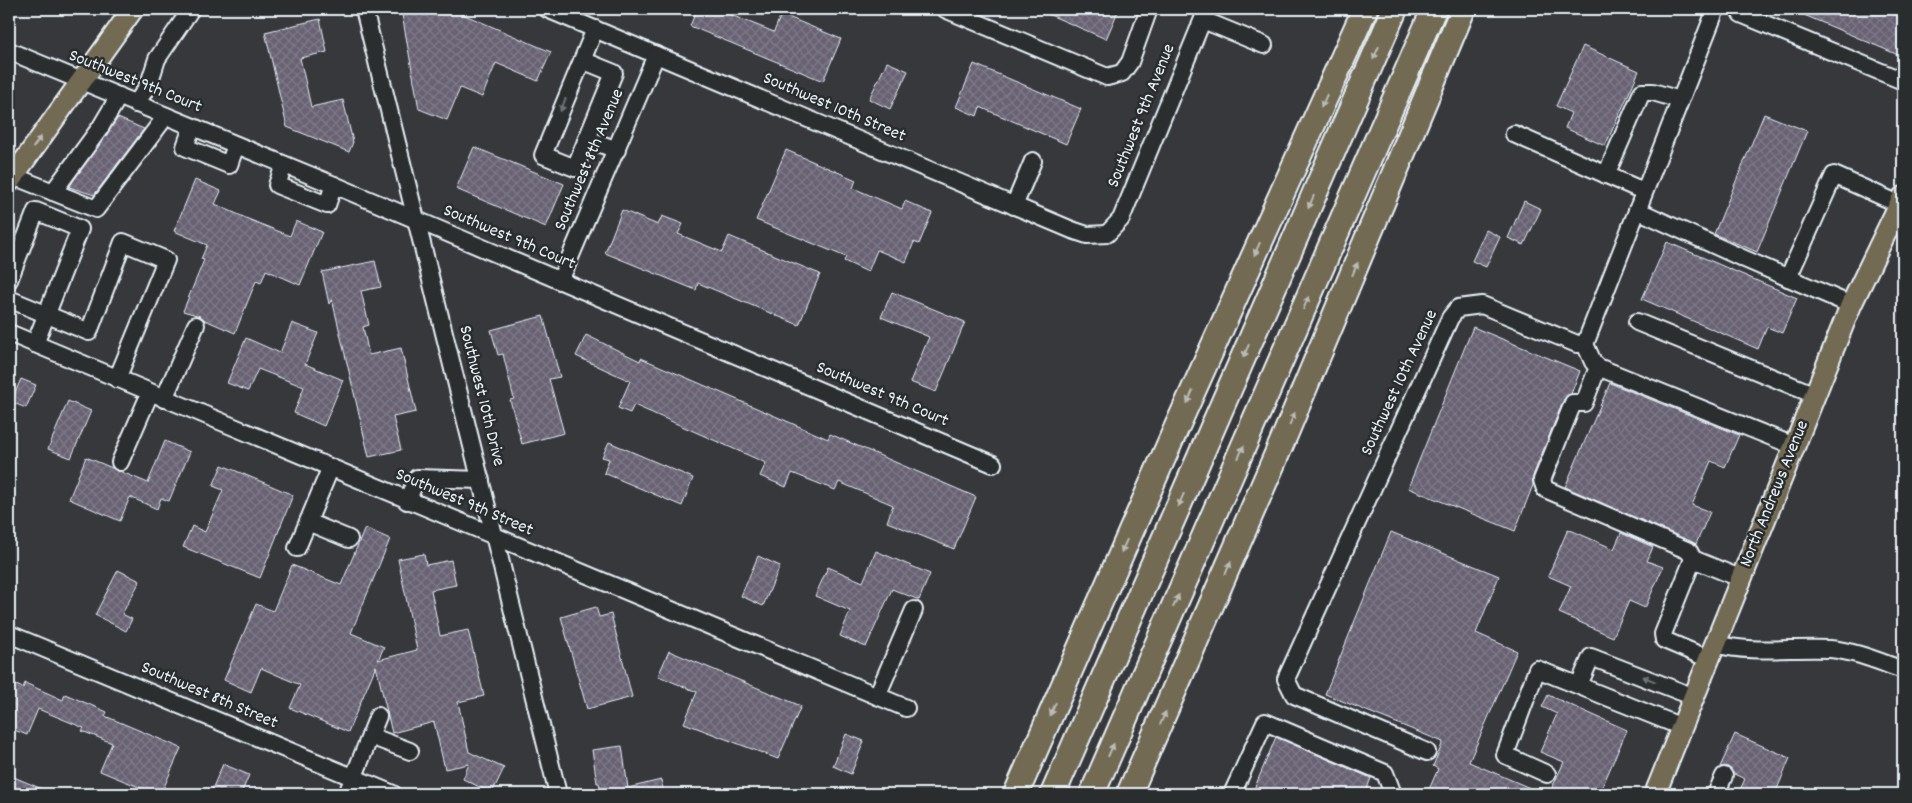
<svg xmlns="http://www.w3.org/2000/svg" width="1912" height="803" font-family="Dekko,sans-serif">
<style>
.building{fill:url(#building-cross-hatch);stroke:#e8f1f8}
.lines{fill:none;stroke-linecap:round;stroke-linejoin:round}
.minor-casing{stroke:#e8f1f8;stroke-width:20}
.major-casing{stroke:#e8f1f8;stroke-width:24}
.highway-casing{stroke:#e8f1f8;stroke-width:28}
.minor{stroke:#2a2d2e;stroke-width:16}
.major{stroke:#736b52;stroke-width:20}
.highway{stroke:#736b52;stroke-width:24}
.oneway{fill:#b9bbb6}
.oneway2{fill:#6c7275}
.labels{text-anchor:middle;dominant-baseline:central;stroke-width:5;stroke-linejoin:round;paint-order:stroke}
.street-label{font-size:18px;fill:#e8f1f8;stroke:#2a2d2e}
</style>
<defs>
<pattern id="building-cross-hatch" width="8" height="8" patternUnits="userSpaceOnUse" patternTransform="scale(1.25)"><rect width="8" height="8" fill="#686273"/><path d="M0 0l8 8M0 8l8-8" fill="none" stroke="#7e7988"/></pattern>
</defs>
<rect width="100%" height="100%" fill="#36383c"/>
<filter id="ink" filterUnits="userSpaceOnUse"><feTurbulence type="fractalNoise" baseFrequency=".02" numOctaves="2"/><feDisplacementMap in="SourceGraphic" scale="10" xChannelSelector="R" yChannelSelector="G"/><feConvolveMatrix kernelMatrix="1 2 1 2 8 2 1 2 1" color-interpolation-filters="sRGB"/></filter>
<g filter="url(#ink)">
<!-- building -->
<g class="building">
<path d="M401 9H451L551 52 538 81 496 63 482 97 460 88 447 120 419 109Z"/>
<path d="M697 9H734L731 15 774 32 781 14 841 39 823 81 690 26Z"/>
<path d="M1036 9H1119L1106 39Z"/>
<path d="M1790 9H1888L1903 15V57Z"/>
<path d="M320 19 327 52 300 58 311 107 343 100 353 142 349 152 287 127 265 32Z"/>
<path d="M1583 46 1639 71 1605 146 1565 128 1571 113 1556 106Z"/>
<path d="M887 62 908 71 890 109 869 99Z"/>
<path d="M974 64 1081 109 1066 144 980 107 977 116 956 107Z"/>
<path d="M1764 114 1807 131 1757 252 1714 234Z"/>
<path d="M118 118 144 129 94 195 69 187Z"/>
<path d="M474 147 564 184 546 227 456 189Z"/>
<path d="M786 150 856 180 853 188 902 209 905 201 932 213 919 244 914 242 906 262 877 250 868 272 844 261 846 257 756 220Z"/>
<path d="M195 180 221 191 215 204 248 219 290 236 296 221 322 232 300 285 266 270 261 283 256 281 235 333 205 320 200 316 183 311 204 260 201 259 207 245 174 231Z"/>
<path d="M1524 201 1541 209 1524 245 1508 238Z"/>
<path d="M622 210 658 225 662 216 683 224 678 234 722 252 729 236 820 274 799 325 698 283 696 290 605 253Z"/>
<path d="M1486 230 1500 237 1486 267 1472 261Z"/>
<path d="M1667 242 1797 298 1782 333 1767 327 1758 349 1642 299Z"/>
<path d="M375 261 381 287 361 291 369 325 363 327 369 355 401 348 416 412 393 417 401 450 369 457 332 299 329 304 322 272Z"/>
<path d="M892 292 965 322 936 392 910 382 929 337 881 317Z"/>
<path d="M543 316 560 377 549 379 564 433 522 444 510 400 514 399 503 354 498 355 491 330Z"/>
<path d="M292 323 318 333 305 364 343 380 324 426 294 413 304 387 258 369 248 391 227 383 246 338 280 353Z"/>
<path d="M1473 327 1580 371 1571 394 1564 399 1533 476V485L1515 531 1408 488Z"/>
<path d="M586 335 640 361 641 358 828 439 830 434 976 497 954 549 887 522 893 505 839 482 835 490 792 473 786 487 760 476 766 463 634 405 630 413 618 408 630 381 576 356Z"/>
<path d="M21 379 36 385 26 408 11 402Z"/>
<path d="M1610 383 1739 435 1725 467 1711 461 1692 505 1710 512 1696 544 1565 487Z"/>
<path d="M68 401 91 411 71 458 48 449Z"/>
<path d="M165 441 190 452 169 501 161 498 157 509 130 497 120 521 69 499 86 457 148 483Z"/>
<path d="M609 442 693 478 682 506 604 473 609 459 602 457Z"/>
<path d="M222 465 293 495 260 578 183 547 192 526 205 532 223 490 213 486Z"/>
<path d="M365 528 390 539 351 633 384 647 378 660 417 650 398 559 424 554 426 565 451 560 456 585 431 590 440 636 468 630 484 696 458 702 469 752 504 768 492 793 463 779 469 764 445 769 434 722 392 733 376 666 348 732 290 708 300 685 261 668 251 692 224 680 256 604 273 611 292 565 341 585Z"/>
<path d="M1568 529 1614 549 1621 533 1653 547 1647 561 1663 567 1645 608 1629 601 1613 637 1559 613 1571 586 1548 576Z"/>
<path d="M1391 532 1499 576 1476 633 1517 651 1469 762 1544 794H1427L1438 769 1433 766 1443 742 1325 694Z"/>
<path d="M876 551 930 574 919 600 892 589 866 647 840 636 850 611 815 596 828 567 863 582Z"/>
<path d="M758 556 780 566 763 606 741 596Z"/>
<path d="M118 570 140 581 122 614 132 619 126 631 95 615Z"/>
<path d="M596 607 599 617 611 614 632 697 587 709 561 617Z"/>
<path d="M669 651 801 706 778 759 684 723 697 692 658 676Z"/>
<path d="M9 682 23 688 25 683 63 700 65 694 107 712 105 716 181 748 161 794H156L100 771 112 743 82 731 84 728 38 709 27 735 9 728Z"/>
<path d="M1548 695 1627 730 1599 794H1549L1564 762 1540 752 1557 714 1542 707Z"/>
<path d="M846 734 864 741 851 774 833 766Z"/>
<path d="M1735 734 1790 758 1775 794H1738L1745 779 1734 774 1728 767H1720Z"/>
<path d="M1276 737 1371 778 1365 794H1252Z"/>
<path d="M622 746 628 788 661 780 664 794H602L599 783H597L592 750Z"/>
<path d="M223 764 249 775 241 794H210Z"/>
<path d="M9 775 54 794H9Z"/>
</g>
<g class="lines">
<defs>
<g id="minor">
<path d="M364 9 558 794"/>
<path d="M547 9 1072 230 1087 235 1107 234 1121 219 1207 9"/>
<path d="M945 9 1107 77 1122 73 1130 62 1149 9"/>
<path d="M1741 14 1903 81"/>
<path d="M1203 20 1264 45"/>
<path d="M9 51 334 185 993 464"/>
<path d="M582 60 614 73 575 168 543 155 595 29"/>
<path d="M136 104 149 84 157 59 191 9"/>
<path d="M192 127 185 147 229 165 236 145"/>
<path d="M1514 134 1643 191"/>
<path d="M587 139 617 150"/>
<path d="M284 165 277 185 327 205 334 185"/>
<path d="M1606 175 1642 92H1653L1680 100"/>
<path d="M13 176 96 209 166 116"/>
<path d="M53 192 100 128 119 96"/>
<path d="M1014 206 1033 161"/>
<path d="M1637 210 1740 257 1851 305"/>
<path d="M1788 278 1834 175 1899 204"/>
<path d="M9 280 36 211 80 229 35 344"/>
<path d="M560 281 656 55"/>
<path d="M9 299 89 332 123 242 166 260 117 379"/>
<path d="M1637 322 1815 395"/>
<path d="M9 333 906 708"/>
<path d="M1585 344 1593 362 1598 367 1584 403H1573L1542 480 1545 489 1689 551 1693 559"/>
<path d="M1598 367 1794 446"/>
<path d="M164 399 196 325"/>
<path d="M120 462 150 393"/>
<path d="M407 501 417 478 481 480"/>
<path d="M308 522 349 539"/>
<path d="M297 548 330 469"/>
<path d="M9 634 393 794"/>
<path d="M1715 644C1753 654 1791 647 1830 649 1855 651 1880 662 1903 670"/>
<path d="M1709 659 1664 640 1663 634 1693 559 1742 579"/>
<path d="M1579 685 1591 657 1694 697"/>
<path d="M877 696 914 610"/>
<path d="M370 736 410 751"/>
<path d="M1427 752 1294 695 1286 679 1450 318 1458 308 1482 305 1577 344H1585L1716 9"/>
<path d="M1547 774 1505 755 1537 669 1682 727"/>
<path d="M347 794 378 716"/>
<path d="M1232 794 1265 722 1385 773 1393 794"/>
<path d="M1716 794 1724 776"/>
</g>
<g id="major">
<path d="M9 182 133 9"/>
<path d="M1655 794 1851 305 1903 197"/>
</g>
<g id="highway">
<path d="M1016 794 1175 431 1365 9"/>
<path d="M1053 794 1395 9"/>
<path d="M1092 794 1434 9"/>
<path d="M1129 794 1283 440 1463 9"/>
</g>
</defs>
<!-- minor casing -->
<use href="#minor" class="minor-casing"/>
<!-- major casing -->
<use href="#major" class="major-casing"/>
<!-- highway casing -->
<use href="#highway" class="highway-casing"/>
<!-- minor -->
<use href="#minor" class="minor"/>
<!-- major -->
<use href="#major" class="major"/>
<!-- highway -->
<use href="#highway" class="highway"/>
</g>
<!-- one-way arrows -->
<defs><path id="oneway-solid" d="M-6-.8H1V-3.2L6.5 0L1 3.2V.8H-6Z" transform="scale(1.25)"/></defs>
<g class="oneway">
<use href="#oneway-solid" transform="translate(1376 53) rotate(114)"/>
<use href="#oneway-solid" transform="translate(1324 101) rotate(114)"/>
<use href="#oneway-solid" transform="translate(37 142) rotate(-54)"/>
<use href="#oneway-solid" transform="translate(1311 202) rotate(114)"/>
<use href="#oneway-solid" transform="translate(1257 249) rotate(114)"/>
<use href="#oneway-solid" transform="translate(1355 269) rotate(-67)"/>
<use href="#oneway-solid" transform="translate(1306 303) rotate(-66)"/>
<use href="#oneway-solid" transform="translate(1246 351) rotate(114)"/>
<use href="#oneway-solid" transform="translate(1190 397) rotate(114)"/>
<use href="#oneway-solid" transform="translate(1292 419) rotate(-67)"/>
<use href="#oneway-solid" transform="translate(1241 452) rotate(-66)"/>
<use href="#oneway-solid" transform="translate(1181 500) rotate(114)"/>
<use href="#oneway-solid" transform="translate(1124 546) rotate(114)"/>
<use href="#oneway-solid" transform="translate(1228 568) rotate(-67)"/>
<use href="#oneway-solid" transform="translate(1176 601) rotate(-66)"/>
<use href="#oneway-solid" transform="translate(1053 709) rotate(114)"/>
<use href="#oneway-solid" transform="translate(1163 718) rotate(-66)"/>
<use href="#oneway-solid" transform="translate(1111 750) rotate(-66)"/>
</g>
<g class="oneway2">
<use href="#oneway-solid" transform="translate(563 105) rotate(112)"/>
<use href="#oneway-solid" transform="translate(1649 679) rotate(-158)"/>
</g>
</g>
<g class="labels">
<!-- street labels -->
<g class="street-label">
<text transform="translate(135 82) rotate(22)">Southwest 9th Court</text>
<text transform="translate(834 108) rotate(23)">Southwest 10th Street</text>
<text transform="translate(1142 116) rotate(-68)">Southwest 9th Avenue</text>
<text transform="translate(590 160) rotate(-67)">Southwest 8th Avenue</text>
<text transform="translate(509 238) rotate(23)">Southwest 9th Court</text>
<text transform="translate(1400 383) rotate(-65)">Southwest 10th Avenue</text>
<text transform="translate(882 395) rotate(23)">Southwest 9th Court</text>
<text transform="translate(481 396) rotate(76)">Southwest 10th Drive</text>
<text transform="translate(1775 494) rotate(-68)">North Andrews Avenue</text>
<text transform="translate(464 503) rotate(23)">Southwest 9th Street</text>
<text transform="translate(209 696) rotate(23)">Southwest 8th Street</text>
</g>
</g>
<!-- margin -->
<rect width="1912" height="803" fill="none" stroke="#2a2d2e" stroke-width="30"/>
<rect x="15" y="15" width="1882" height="773" fill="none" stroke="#e8f1f8" stroke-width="2" filter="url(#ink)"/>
</svg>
